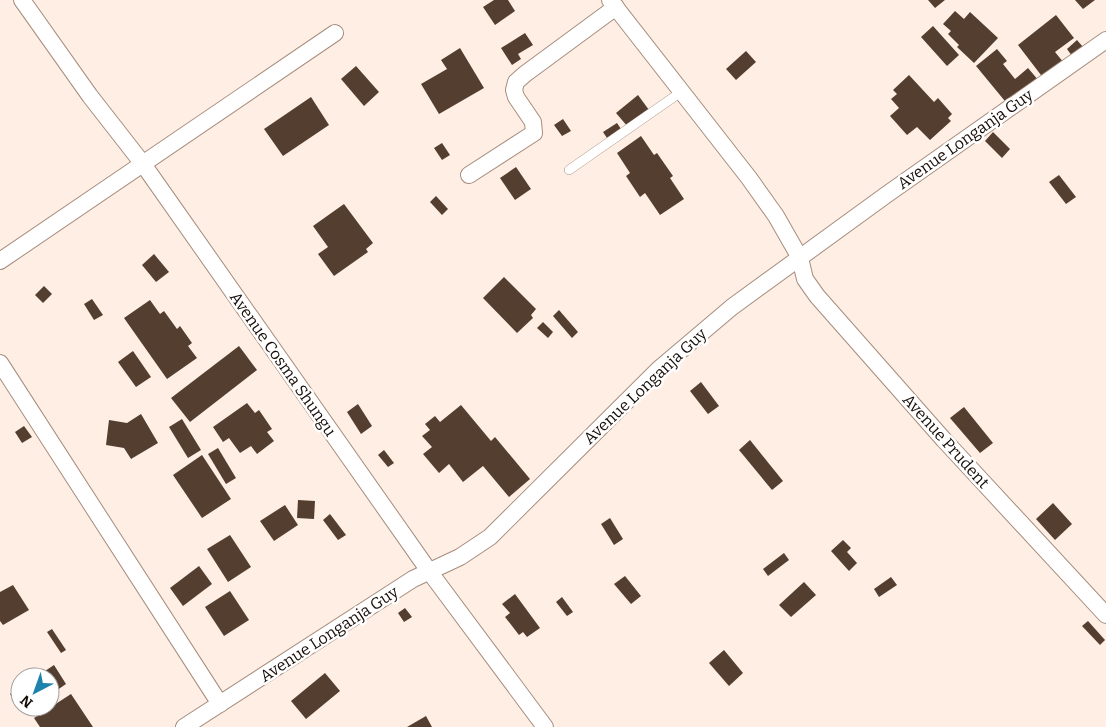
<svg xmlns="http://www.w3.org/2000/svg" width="1106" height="727" font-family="Bitter,serif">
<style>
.building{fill:#543e30}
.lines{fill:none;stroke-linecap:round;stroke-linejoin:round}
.service-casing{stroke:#a68d7d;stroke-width:10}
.minor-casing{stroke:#a68d7d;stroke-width:18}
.service{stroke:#fff;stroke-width:9}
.minor{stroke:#fff;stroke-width:16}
.labels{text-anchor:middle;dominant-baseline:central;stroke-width:5;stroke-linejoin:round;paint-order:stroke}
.street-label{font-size:16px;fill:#150c07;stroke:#fff}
</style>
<rect width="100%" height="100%" fill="#ffeee4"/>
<!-- building -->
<g class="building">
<path d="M494 0H508L515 11 495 25 483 7Z"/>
<path d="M928 0H945L935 8Z"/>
<path d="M1075 0H1095L1083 9Z"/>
<path d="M955 11 964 19 970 12 998 38 974 63 957 47 959 45 948 34 951 31 943 24Z"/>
<path d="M1056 15 1074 38 1055 52 1064 63 1044 79 1018 45Z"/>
<path d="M933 26 959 55 947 66 921 37Z"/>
<path d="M525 33 533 45 518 54 521 59 512 65 501 48Z"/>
<path d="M1077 40 1083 47 1072 56 1067 49Z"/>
<path d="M460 48 484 88 439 114 421 84 447 69 441 60Z"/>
<path d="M997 49 1007 61 1003 64 1015 79 1028 68 1039 81 1009 106 976 66Z"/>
<path d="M746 51 756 62 736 80 726 69Z"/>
<path d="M356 66 379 92 364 106 341 79Z"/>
<path d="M909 75 934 102 938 98 952 114 948 118 951 121 930 140 917 127 907 135 890 116 899 108 891 99 897 94 893 90Z"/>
<path d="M638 95 649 110 628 127 616 113Z"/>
<path d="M311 97 329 125 283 156 264 129Z"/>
<path d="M563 119 571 131 562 136 554 125Z"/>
<path d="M617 123 621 129 607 138 603 132Z"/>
<path d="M993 132 1010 149 1002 158 985 141Z"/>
<path d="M641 136 654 155 657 153 673 176 670 178 684 199 660 215 645 193 640 197 626 176 630 173 617 153Z"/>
<path d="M442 143 450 155 442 160 434 148Z"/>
<path d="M516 167 531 189 515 200 500 178Z"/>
<path d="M1059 175 1076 197 1066 204 1049 182Z"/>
<path d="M436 196 448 209 442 215 430 202Z"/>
<path d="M344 204 373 243 366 249 368 252 334 276 318 254 328 247 313 226Z"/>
<path d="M154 254 169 272 156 282 142 265Z"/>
<path d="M504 277 536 309 531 315 533 318 517 333 483 298Z"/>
<path d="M44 286 52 294 43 303 35 295Z"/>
<path d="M92 299 103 315 94 320 84 304Z"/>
<path d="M150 300 160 314 164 311 177 329 180 326 192 343 188 346 197 358 167 379 124 318Z"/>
<path d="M559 310 578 332 572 338 553 316Z"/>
<path d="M543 322 553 332 548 338 537 328Z"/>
<path d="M239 346 257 370 190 422 171 398Z"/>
<path d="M133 351 151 377 136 387 118 362Z"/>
<path d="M701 382 719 406 708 414 690 391Z"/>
<path d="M247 403 255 413 259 410 272 429 267 432 274 441 257 454 251 446 240 453 229 438 223 442 213 427Z"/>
<path d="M358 404 372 426 361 434 347 412Z"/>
<path d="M461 405 491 441 495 437 530 479 509 497 483 466 463 482 449 464 439 473 423 454 432 447 422 436 430 430 425 424 435 416 440 422Z"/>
<path d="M964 407 993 443 980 453 950 418Z"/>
<path d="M141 414 158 443 131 459 124 448 106 445 109 420 127 423Z"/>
<path d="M182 419 201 450 188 458 169 427Z"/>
<path d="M24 426 32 437 22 443 15 432Z"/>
<path d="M750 440 783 481 772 490 739 450Z"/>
<path d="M218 448 236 478 226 484 208 454Z"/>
<path d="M384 450 394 463 388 467 378 455Z"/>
<path d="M202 455 231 499 202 518 173 475Z"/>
<path d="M298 500 315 501 314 519 297 518Z"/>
<path d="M1053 503 1072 524 1055 540 1036 519Z"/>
<path d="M285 505 298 525 274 541 260 521Z"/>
<path d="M330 514 346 535 338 540 323 520Z"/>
<path d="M610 518 623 539 614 545 601 524Z"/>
<path d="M230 535 251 567 228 582 207 549Z"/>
<path d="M843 540 851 548 847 552 857 563 849 571 831 551Z"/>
<path d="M784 553 789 560 768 576 763 569Z"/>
<path d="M199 566 212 584 183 606 170 588Z"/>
<path d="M625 576 641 596 631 604 614 584Z"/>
<path d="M891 577 897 585 879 597 874 589Z"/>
<path d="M804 582 816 595 791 617 779 605Z"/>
<path d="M13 585 29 610 3 625 0 621V592Z"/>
<path d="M230 591 249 620 224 636 205 607Z"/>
<path d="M515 594 540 628 527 637 523 632 519 635 505 617 510 613 502 604Z"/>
<path d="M562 597 573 612 567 616 556 602Z"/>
<path d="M405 608 412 617 404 622 398 613Z"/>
<path d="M1088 621 1105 640 1100 645 1082 626Z"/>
<path d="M52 629 66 650 61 653 47 632Z"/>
<path d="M724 650 743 673 729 686 709 663Z"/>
<path d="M54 665 66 684 50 695V677H36Z"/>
<path d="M325 673 340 691 306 719 291 701Z"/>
<path d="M20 688V707H31L23 713 10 694Z"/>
<path d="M71 694 93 727H40L34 718Z"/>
<path d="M426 716 432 727H407Z"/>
</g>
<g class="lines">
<defs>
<path id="service" d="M569 170 681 92"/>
<g id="minor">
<path d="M22 0 90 96 143 164 429 571 545 727"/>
<path d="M610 0 749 178 776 216 800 258 805 279 817 296 944 440 1106 615"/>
<path d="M469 175 534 133 533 122 516 97 514 90 516 82 525 74 616 7"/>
<path d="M0 261 335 33"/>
<path d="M0 363 220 704"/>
<path d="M184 727 413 579 460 557 490 537 660 368 732 307 886 195 1106 40"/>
</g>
</defs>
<!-- service casing -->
<use href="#service" class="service-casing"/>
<!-- minor casing -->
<use href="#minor" class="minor-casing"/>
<!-- service -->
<use href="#service" class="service"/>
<!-- minor -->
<use href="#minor" class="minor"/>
</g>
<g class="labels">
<!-- street labels -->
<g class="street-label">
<text transform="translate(965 139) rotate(-35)">Avenue Longanja Guy</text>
<text transform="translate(283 364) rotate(55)">Avenue Cosma Shungu</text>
<text transform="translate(645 386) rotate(-43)">Avenue Longanja Guy</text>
<text transform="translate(946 441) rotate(48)">Avenue Prudent</text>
<text transform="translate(329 634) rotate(-33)">Avenue Longanja Guy</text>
</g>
</g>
<!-- north arrow -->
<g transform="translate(35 692) rotate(221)"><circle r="24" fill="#ffffff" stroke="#a19e9c"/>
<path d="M0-4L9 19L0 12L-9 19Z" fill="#1d82ac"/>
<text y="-8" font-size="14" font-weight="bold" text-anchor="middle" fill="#150c07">N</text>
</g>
</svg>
